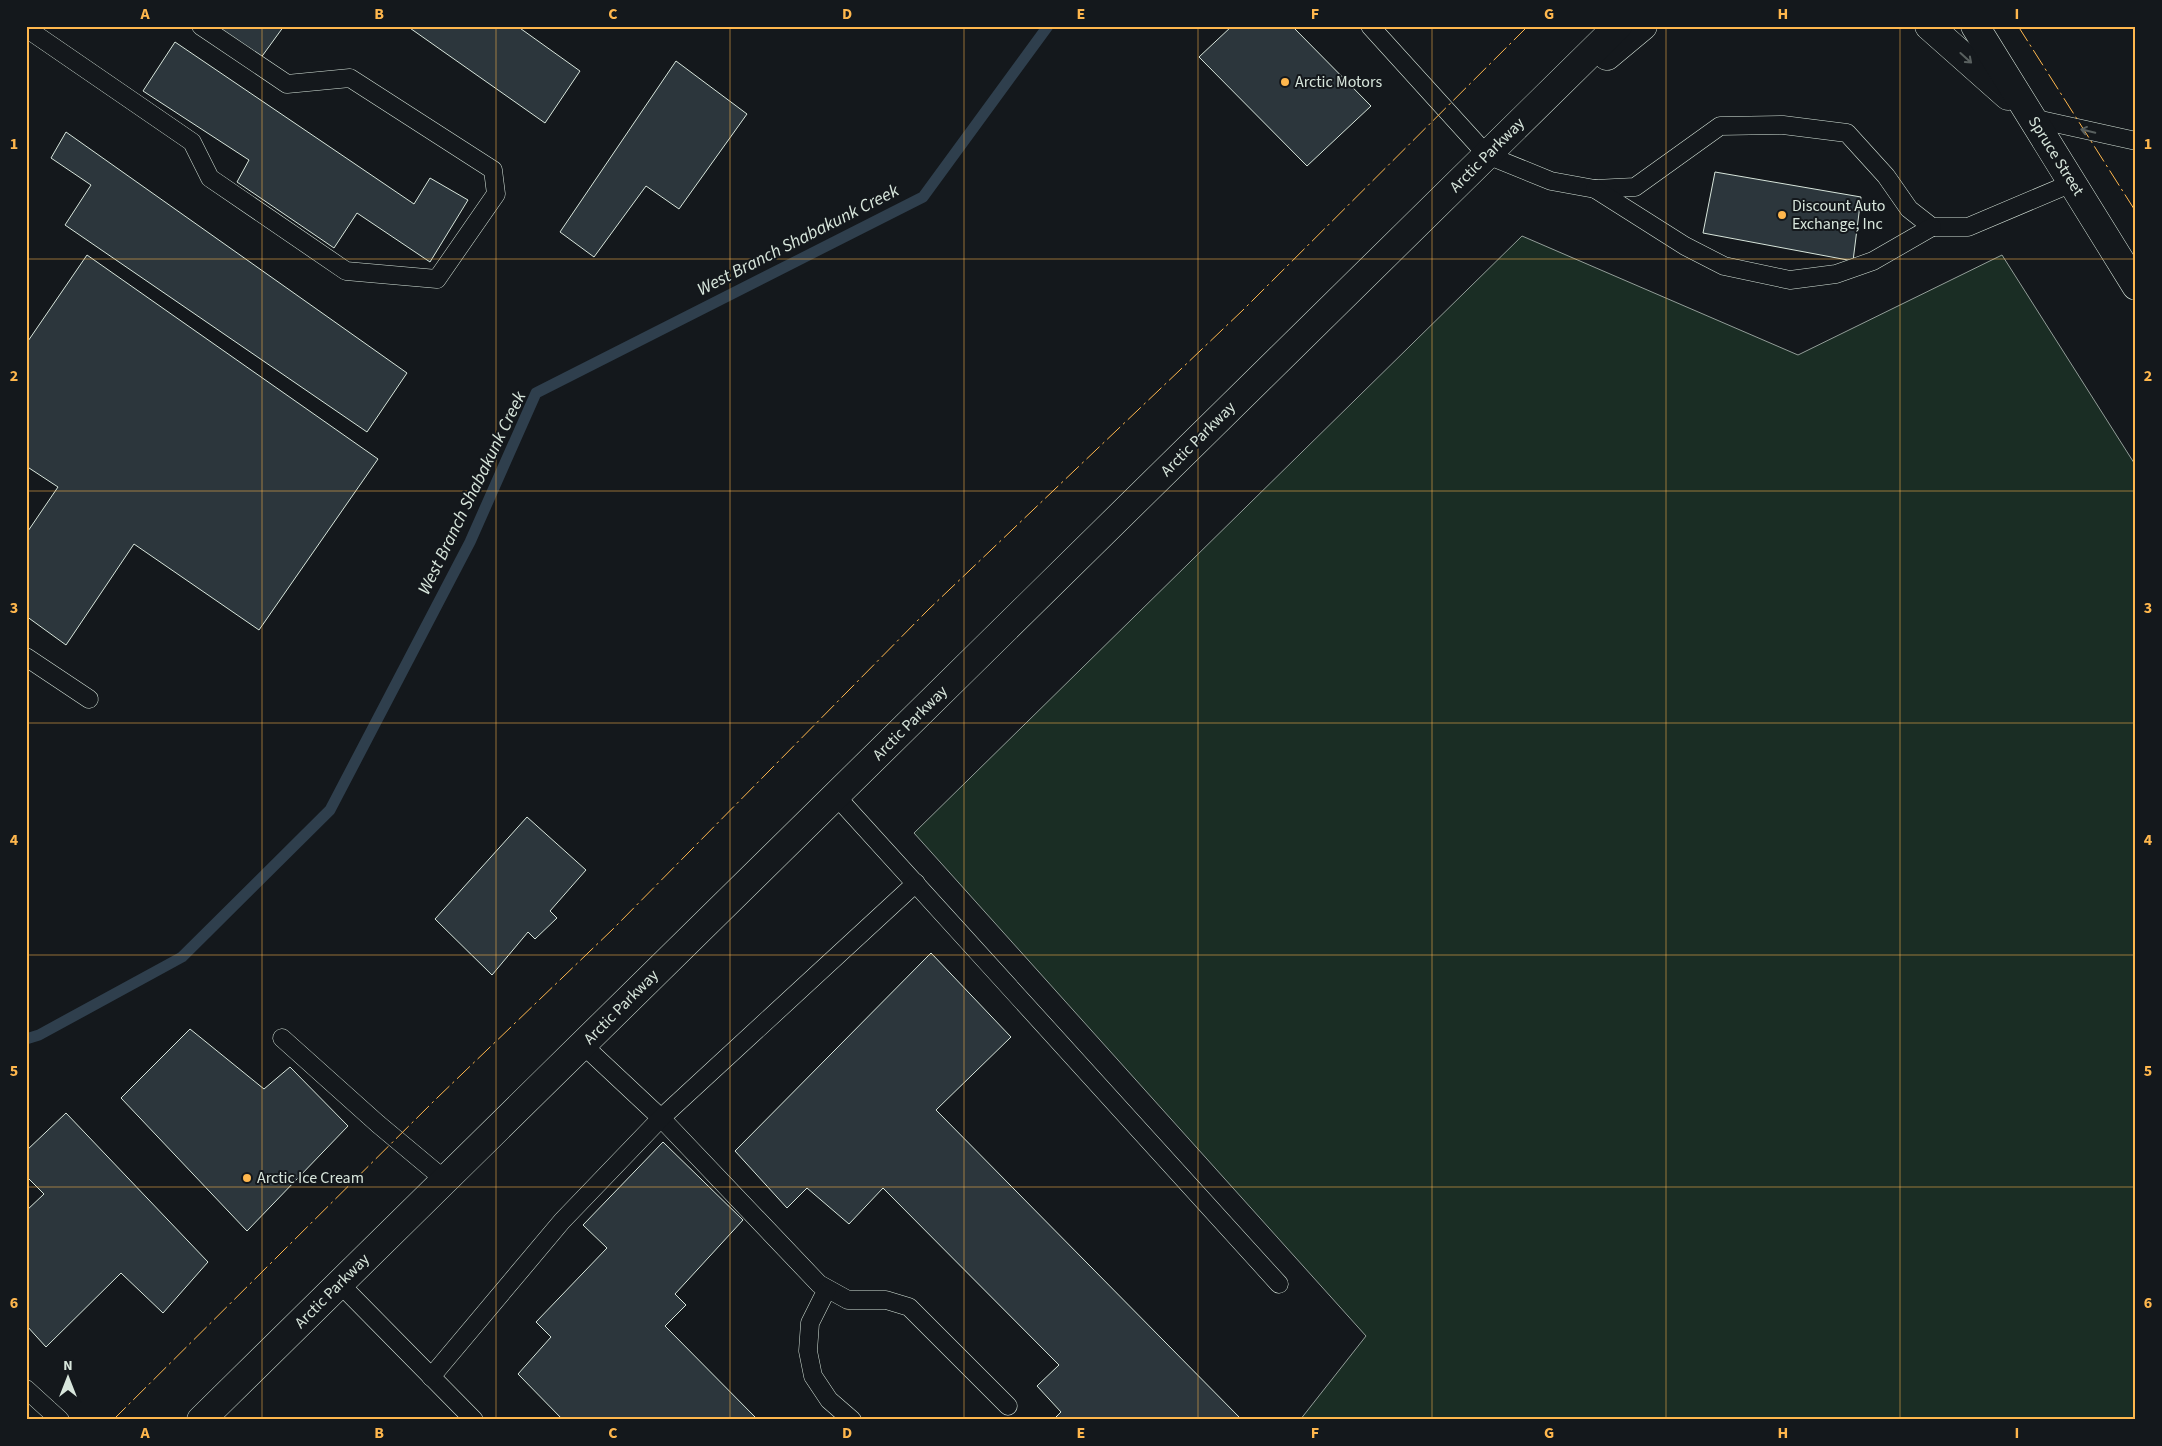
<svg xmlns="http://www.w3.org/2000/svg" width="2162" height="1446" font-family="'Source Sans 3',sans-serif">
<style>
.green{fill:#1a2d24;stroke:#939e99}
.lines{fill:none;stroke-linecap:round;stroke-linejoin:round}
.stream{stroke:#2f3f4d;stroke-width:11}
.building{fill:#2c363c;stroke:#d8e6dc}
.lane-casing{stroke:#d8e6dc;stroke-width:19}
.secondary-casing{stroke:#d8e6dc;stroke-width:29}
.lane{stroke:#14181c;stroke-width:18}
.secondary{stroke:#14181c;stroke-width:28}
.power{stroke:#ffb74d;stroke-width:1;stroke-dasharray:18 4 2.5 4;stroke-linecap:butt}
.oneway{stroke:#59605f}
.grid{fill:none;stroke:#ffb74d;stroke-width:1;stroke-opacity:0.55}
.poi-dot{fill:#ffb74d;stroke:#14181c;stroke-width:2}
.labels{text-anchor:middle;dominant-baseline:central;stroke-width:4;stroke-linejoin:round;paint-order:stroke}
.poi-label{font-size:16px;fill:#d8e6dc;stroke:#14181c;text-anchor:start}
.street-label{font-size:16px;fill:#d8e6dc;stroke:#14181c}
.water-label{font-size:18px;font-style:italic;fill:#d8e6dc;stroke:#14181c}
.neatline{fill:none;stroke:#ffb74d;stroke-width:2}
.grid-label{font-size:16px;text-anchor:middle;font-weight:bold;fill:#ffb74d}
</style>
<rect width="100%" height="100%" fill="#14181c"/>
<!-- green -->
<path class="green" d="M1522 236 1798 355 2002 255 2136 466V1420H1300L1366 1336 914 833Z"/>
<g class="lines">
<!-- stream -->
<path class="stream" d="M26 1039 39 1035 182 957 330 810 470 542 536 393 923 197 1048 26"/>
</g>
<!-- building -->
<g class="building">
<path d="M211 26H284L260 59Z"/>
<path d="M407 26H517L580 71 545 123Z"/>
<path d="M1232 26H1292L1371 106 1307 166 1199 57Z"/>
<path d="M175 42 414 204 430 178 468 200 430 262 357 213 334 248 237 182 249 160 143 91Z"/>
<path d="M676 61 747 114 679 209 646 186 594 257 560 232Z"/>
<path d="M66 132 407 373 367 432 65 225 91 185 51 158Z"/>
<path d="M1715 172 1861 197 1853 261 1703 233Z"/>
<path d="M87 255 378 459 259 630 134 544 66 645 26 616V534L58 487 26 466V344Z"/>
<path d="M527 817 586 870 550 911 557 918 535 939 528 932 492 975 435 919Z"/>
<path d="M931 953 1011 1037 936 1110 1242 1420H1053L1061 1412 1037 1386 1059 1365 883 1188 849 1224 807 1188 787 1208 735 1151Z"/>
<path d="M190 1029 264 1089 290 1067 348 1126 247 1231 121 1098Z"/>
<path d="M66 1113 208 1262 163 1313 121 1273 46 1347 26 1325V1211L44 1194 26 1176V1151Z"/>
<path d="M663 1142 743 1220 675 1294 686 1305 665 1326 758 1420H563L518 1374 551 1337 536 1322 607 1248 583 1225Z"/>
</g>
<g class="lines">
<defs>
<g id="lane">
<path d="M1370 26 1487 155 1551 181 1595 189 1635 187 1720 126 1783 125 1847 133 1886 176 1909 209 1932 227H1968L2072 183"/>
<path d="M26 28 192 142 210 178 346 271 437 279 496 194 493 170 350 78 287 84 201 26"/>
<path d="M2032 118 2136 141"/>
<path d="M1595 189 1685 246 1724 266 1790 280 1836 274 1873 261 1932 227"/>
<path d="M26 657 89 699"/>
<path d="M836 796 1279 1284"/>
<path d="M282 1038 378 1124 445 1180"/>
<path d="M583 1045 661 1118 819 1284 848 1300H886L909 1307 1008 1406"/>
<path d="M340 1284 474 1420"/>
<path d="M827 1289 810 1323 808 1351 813 1376 829 1400 852 1420"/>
<path d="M431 1377 562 1221 661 1118 916 883"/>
<path d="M26 1389 60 1420"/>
</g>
<g id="secondary">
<path d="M1929 26 2008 96"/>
<path d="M1975 26 2136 286"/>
<path d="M1607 56 1643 26"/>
<path d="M201 1420 1618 26"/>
</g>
</defs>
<!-- lane casing -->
<use href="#lane" class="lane-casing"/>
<!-- secondary casing -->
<use href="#secondary" class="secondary-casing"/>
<!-- lane -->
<use href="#lane" class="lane"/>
<!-- secondary -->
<use href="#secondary" class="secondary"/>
<!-- power -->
<g class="power">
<path d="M2018 26 2136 212"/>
<path d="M113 1420 437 1098 613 929 928 610 1243 310 1528 26"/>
</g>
</g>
<!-- one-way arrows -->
<defs><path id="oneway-shaft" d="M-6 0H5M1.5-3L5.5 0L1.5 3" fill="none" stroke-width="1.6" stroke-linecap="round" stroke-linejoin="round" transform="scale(1.25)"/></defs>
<g class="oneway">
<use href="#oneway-shaft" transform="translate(1966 58) rotate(42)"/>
<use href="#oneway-shaft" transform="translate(2088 131) rotate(-167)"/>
</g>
<!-- grid -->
<path class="grid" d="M262 26V1420M496 26V1420M730 26V1420M964 26V1420M1198 26V1420M1432 26V1420M1666 26V1420M1900 26V1420M26 259H2136M26 491H2136M26 723H2136M26 955H2136M26 1187H2136"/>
<!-- markers -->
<g class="poi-dot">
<circle cx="1285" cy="82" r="5"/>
<circle cx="1782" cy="215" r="5"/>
<circle cx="247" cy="1178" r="5"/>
</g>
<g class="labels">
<!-- poi labels -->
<g class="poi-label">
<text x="1295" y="82">Arctic Motors</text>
<text x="1792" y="206">Discount Auto<tspan x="1792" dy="18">Exchange, Inc</tspan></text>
<text x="257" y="1178">Arctic Ice Cream</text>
</g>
<!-- street labels -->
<g class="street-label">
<text transform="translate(1487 155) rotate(-45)">Arctic Parkway</text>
<text transform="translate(2056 156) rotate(58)">Spruce Street</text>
<text transform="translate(1198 439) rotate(-45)">Arctic Parkway</text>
<text transform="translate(910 723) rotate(-45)">Arctic Parkway</text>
<text transform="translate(621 1007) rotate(-45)">Arctic Parkway</text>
<text transform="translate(332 1291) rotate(-45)">Arctic Parkway</text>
</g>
<!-- water labels -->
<g class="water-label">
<text transform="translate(798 240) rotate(-27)">West Branch Shabakunk Creek</text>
<text transform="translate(472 493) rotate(-64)">West Branch Shabakunk Creek</text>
</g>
</g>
<!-- border -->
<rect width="2162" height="1446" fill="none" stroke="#14181c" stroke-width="55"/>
<!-- north arrow -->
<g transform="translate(68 1378)" stroke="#14181c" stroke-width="4" paint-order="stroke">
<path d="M0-4L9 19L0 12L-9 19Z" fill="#d8e6dc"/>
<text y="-8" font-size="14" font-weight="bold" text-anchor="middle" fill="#d8e6dc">N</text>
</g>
<rect x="28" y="28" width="2106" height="1390" class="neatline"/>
<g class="grid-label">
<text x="145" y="19">A</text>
<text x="379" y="19">B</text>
<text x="613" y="19">C</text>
<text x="847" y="19">D</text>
<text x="1081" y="19">E</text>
<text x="1315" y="19">F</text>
<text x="1549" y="19">G</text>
<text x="1783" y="19">H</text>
<text x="2017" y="19">I</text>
<text x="14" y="149">1</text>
<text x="2148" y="149">1</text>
<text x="14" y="381">2</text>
<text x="2148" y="381">2</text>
<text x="14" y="613">3</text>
<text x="2148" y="613">3</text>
<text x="14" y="845">4</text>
<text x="2148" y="845">4</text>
<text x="14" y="1076">5</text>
<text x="2148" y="1076">5</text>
<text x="14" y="1308">6</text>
<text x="2148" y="1308">6</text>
<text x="145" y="1438">A</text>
<text x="379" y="1438">B</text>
<text x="613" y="1438">C</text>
<text x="847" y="1438">D</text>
<text x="1081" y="1438">E</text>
<text x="1315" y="1438">F</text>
<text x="1549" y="1438">G</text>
<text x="1783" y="1438">H</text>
<text x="2017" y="1438">I</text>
</g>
</svg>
